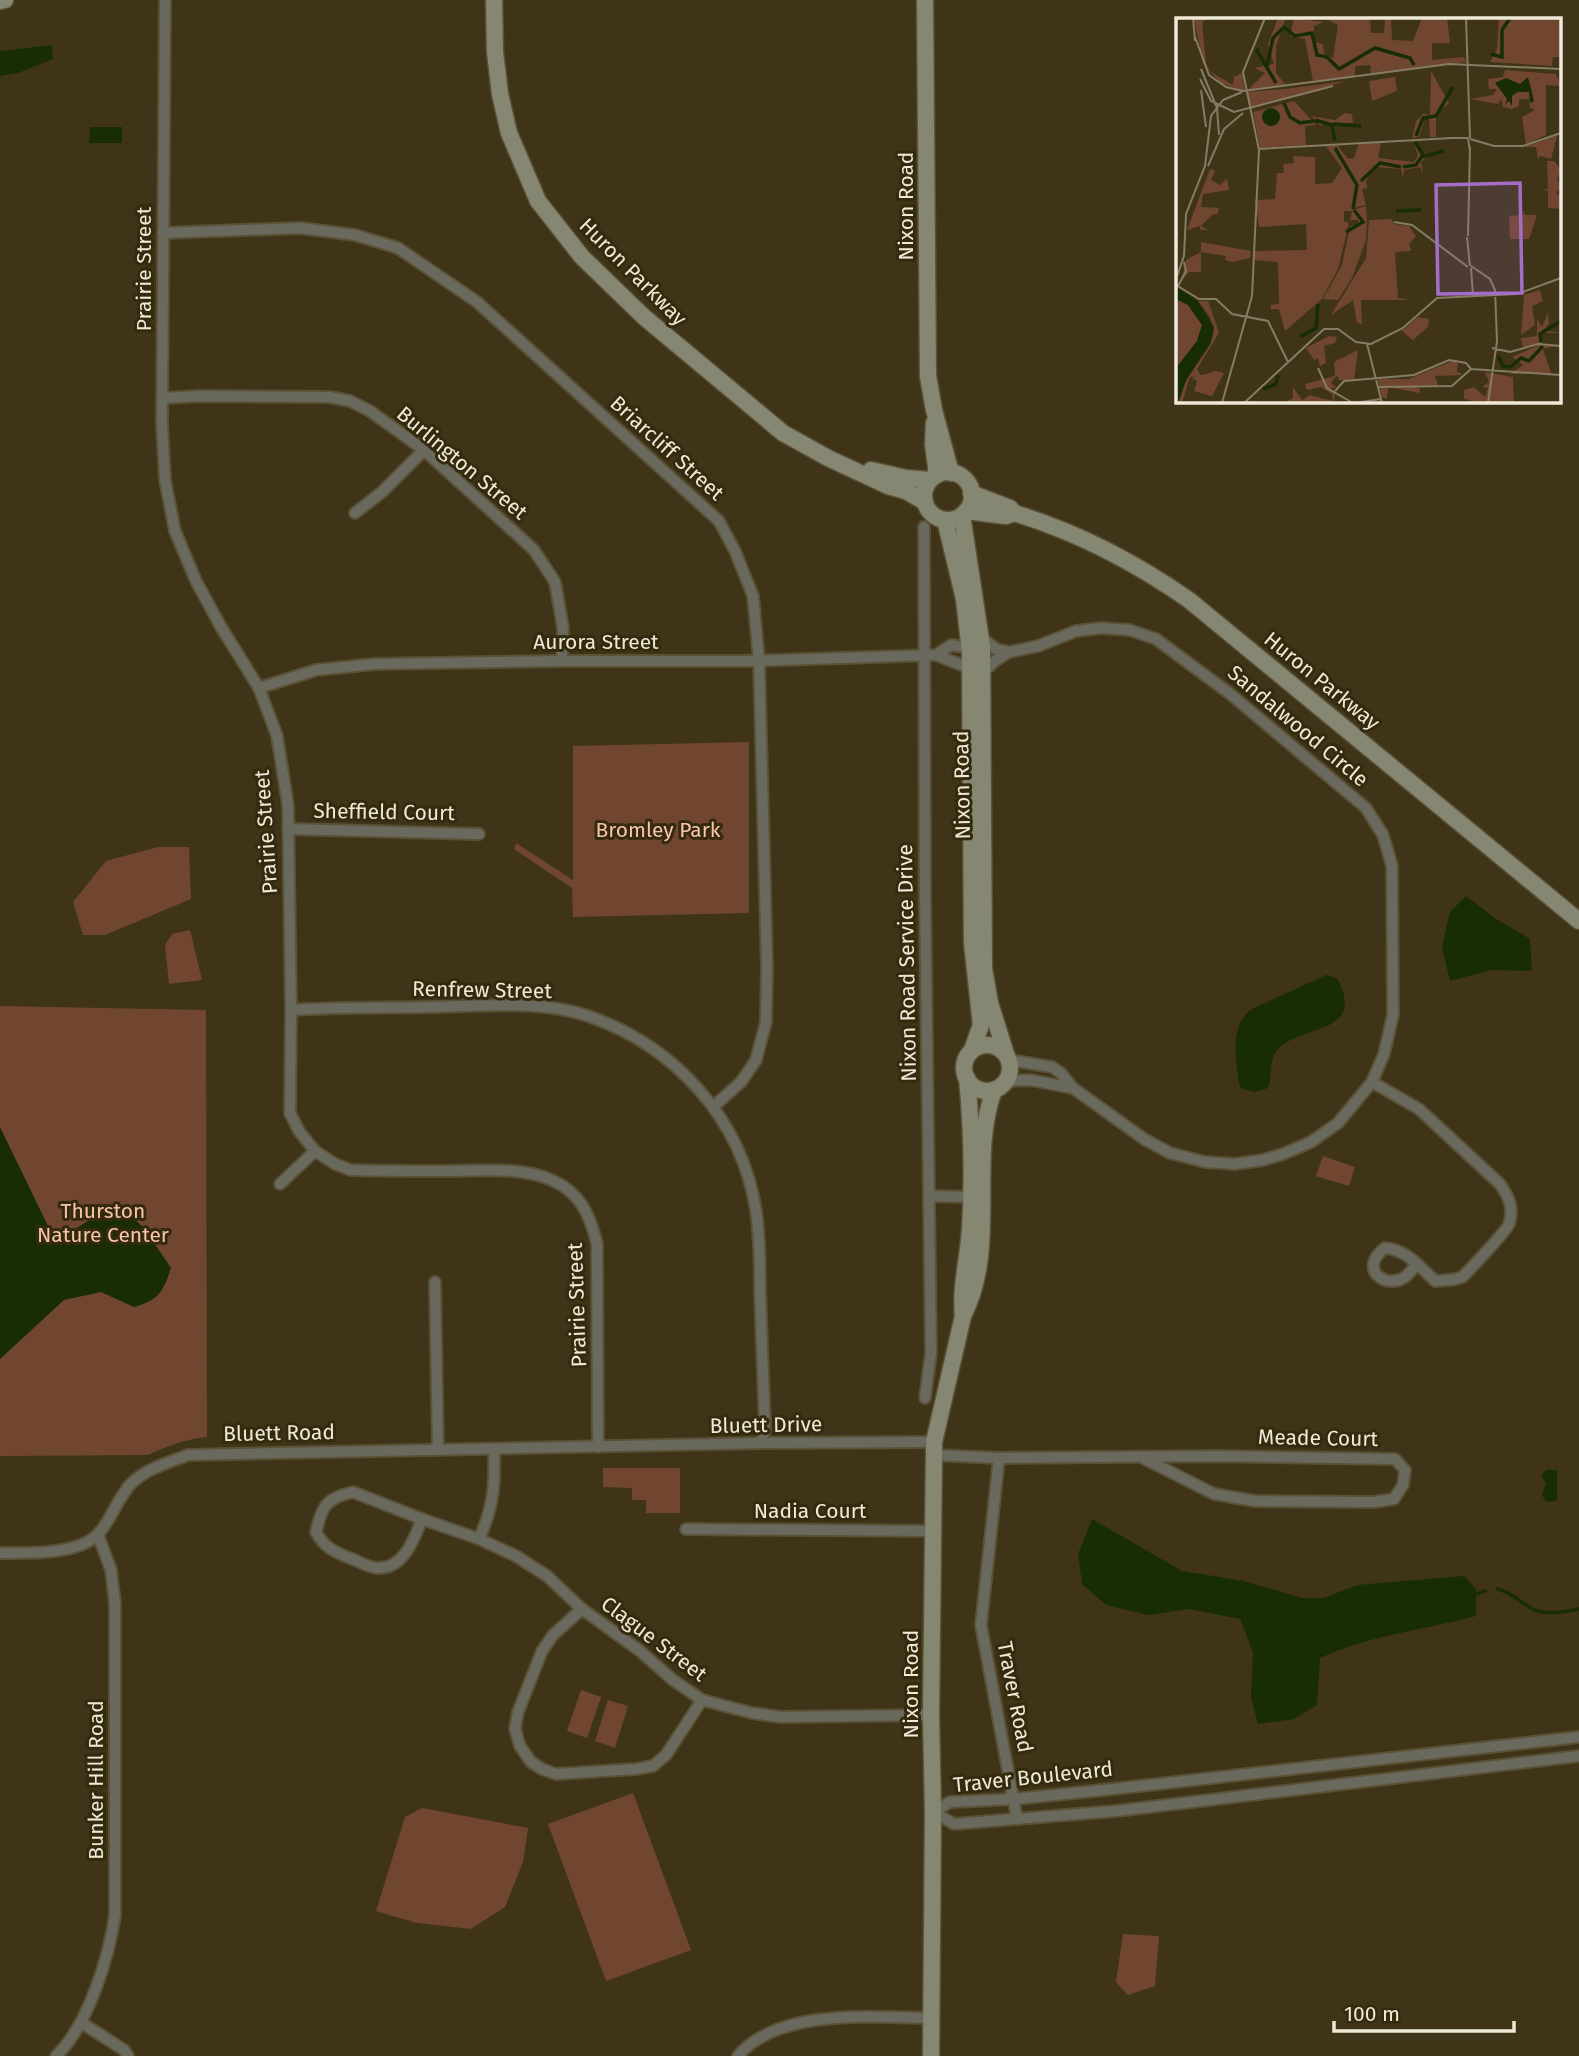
<svg xmlns="http://www.w3.org/2000/svg" width="1579" height="2056" font-family="'Fira Sans',sans-serif">
<style>
.green{fill:#714631}
.water{fill:#182d05}
.lines{fill:none;stroke-linecap:round;stroke-linejoin:round}
.stream{stroke:#182d05;stroke-width:3.5}
.street-casing{stroke:#5b5137;stroke-width:14}
.secondary-casing{stroke:#5b5137;stroke-width:19}
.street{stroke:#696a5d;stroke-width:10}
.secondary{stroke:#868772;stroke-width:16}
.labels{text-anchor:middle;dominant-baseline:central;stroke-width:6;stroke-linejoin:round;paint-order:stroke}
.street-label{font-size:21px;fill:#efe9d8;stroke:#342a0e}
.park-label{font-size:21px;fill:#f9c4ab;stroke:#342a0e}
.inset-river{fill:none;stroke:#182d05;stroke-width:3.5}
.inset-road{fill:none;stroke:#857c65;stroke-width:2}
.view{fill:#a46ec8;fill-opacity:0.15;stroke:#a46ec8;stroke-width:3.5}
.inset-edge{fill:none;stroke:#efe9d8;stroke-width:3.5}
</style>
<rect width="100%" height="100%" fill="#3f3418"/>
<!-- green -->
<g class="green">
<path d="M749 742V913L573 917 572 888 514 849 516 843 573 880V746Z"/>
<path d="M158 847H189L191 899 105 935H83L73 902 106 861Z"/>
<path d="M190 930 202 980 169 984 165 945 172 934Z"/>
<path d="M0 1006 206 1010 207 1437C185 1439 167 1446 148 1455L0 1456Z"/>
<path d="M1323 1156 1355 1167 1349 1186 1316 1176Z"/>
<path d="M603 1468H680V1513H646V1500H632V1488L603 1487Z"/>
<path d="M581 1690 601 1697 587 1738 567 1731Z"/>
<path d="M608 1700 628 1706 615 1748 595 1741Z"/>
<path d="M633 1793 691 1950 606 1981 548 1824Z"/>
<path d="M422 1808 528 1828 523 1862 505 1907 471 1929 417 1923 376 1911 405 1817Z"/>
<path d="M1123 1934 1159 1936 1155 1986 1128 1995 1116 1982Z"/>
</g>
<!-- water -->
<g class="water">
<path d="M52 45 53 59 18 73 0 76V51Z"/>
<path d="M90 127H122V143H89Z"/>
<path d="M1466 896 1495 918 1530 939 1532 971 1491 970 1450 981 1442 947 1450 912Z"/>
<path d="M1326 975 1337 978C1367 1033 1303 1026 1280 1047 1268 1058 1273 1074 1268 1088L1254 1092 1240 1088C1236 1064 1228 1025 1252 1009Z"/>
<path d="M0 1127 48 1226 64 1236 102 1212 125 1211 144 1228 171 1268C163 1292 159 1300 134 1307L101 1292 64 1300 0 1359Z"/>
<path d="M1546 1470H1557V1501L1546 1502 1542 1495 1546 1484 1541 1476Z"/>
<path d="M1092 1519 1182 1571 1244 1581 1302 1598H1324L1357 1585 1464 1576 1476 1589V1616C1424 1630 1370 1635 1320 1658L1317 1705 1294 1719 1258 1724 1251 1697 1253 1652 1240 1619 1189 1609 1148 1615 1106 1605 1082 1584 1078 1554Z"/>
</g>
<g class="lines">
<!-- stream -->
<g class="stream">
<path d="M1497 1589C1516 1593 1523 1607 1538 1611 1551 1615 1566 1611 1579 1609"/>
<path d="M1476 1594 1485 1591"/>
</g>
<defs>
<g id="street">
<path d="M165 0 162 424 165 480 175 531 196 581 221 627 259 688 277 736 288 805 291 1010 290 1113 299 1131 315 1151 335 1164 351 1170C383 1171 415 1171 448 1171 484 1171 531 1165 563 1186 584 1200 591 1220 597 1244L598 1447"/>
<path d="M163 233 300 228 355 235 398 248 477 302 719 521 735 551 753 596 759 660 767 967 766 1022 756 1060 741 1082 714 1106"/>
<path d="M163 398 201 396 329 397 350 401 370 411 424 450 534 550 555 582 563 628 562 661"/>
<path d="M355 513 382 492 424 450"/>
<path d="M924 527 925 893 931 1353 925 1398"/>
<path d="M982 638 996 649 1009 652 996 660 982 673"/>
<path d="M970 648 951 645 936 655 964 666 971 672"/>
<path d="M259 688 316 670 374 664 562 661H747L936 655"/>
<path d="M288 829 479 834"/>
<path d="M291 1010C337 1007 383 1008 430 1007 479 1006 541 1000 588 1016 675 1046 742 1119 756 1211 760 1237 760 1265 760 1291 762 1337 763 1383 765 1429L761 1443"/>
<path d="M1009 1060 1052 1067 1061 1073 1073 1088 1144 1139 1170 1153 1205 1162 1235 1164 1263 1160 1283 1154 1311 1142 1338 1123 1372 1082 1384 1054 1393 1015 1392 866 1383 835 1366 808 1229 693 1156 639 1130 630 1101 628 1076 631 1038 646 1009 652"/>
<path d="M1006 1081 1031 1080 1072 1088"/>
<path d="M1372 1082 1419 1109 1500 1184C1509 1197 1514 1208 1509 1224 1507 1230 1468 1272 1462 1277 1454 1281 1443 1280 1435 1281 1419 1266 1407 1250 1385 1248 1357 1269 1386 1290 1405 1277 1409 1274 1413 1268 1417 1264"/>
<path d="M280 1184 315 1151"/>
<path d="M930 1196 971 1197"/>
<path d="M435 1282 438 1450"/>
<path d="M934 1455 999 1458 1217 1456 1395 1459 1405 1470 1403 1485 1394 1499 1374 1502 1255 1501 1214 1494 1143 1458"/>
<path d="M999 1458 981 1625 1017 1819"/>
<path d="M353 1492 422 1519C414 1539 404 1570 376 1568 368 1567 358 1561 350 1558 334 1552 324 1547 316 1532 322 1506 326 1498 353 1492Z"/>
<path d="M422 1519 479 1539 516 1556 547 1576 582 1609 640 1651 673 1680 702 1700 752 1713 781 1717 931 1715"/>
<path d="M686 1529 932 1531"/>
<path d="M479 1539C494 1506 495 1484 494 1449"/>
<path d="M0 1553C27 1553 79 1555 98 1534 109 1523 115 1505 124 1493 137 1471 165 1464 188 1455L761 1443 934 1442"/>
<path d="M582 1609 553 1635 542 1651 518 1712 515 1729 520 1746 531 1762 542 1769 556 1774 636 1769 653 1766 666 1755 702 1700"/>
<path d="M933 1812 954 1824 1028 1818 1116 1811 1579 1756"/>
<path d="M933 1812 950 1802 1015 1799 1113 1789 1579 1737"/>
<path d="M82 2023 124 2050 128 2056"/>
<path d="M56 2056C88 2026 109 1957 115 1915V1604L111 1570 98 1535"/>
<path d="M738 2056C778 2008 874 2017 931 2018"/>
</g>
<g id="secondary">
<path d="M494 0 495 52 500 94 509 133 538 201 582 257 644 317 783 433 828 458 888 486 906 491 925 502"/>
<path d="M925 0 928 376 934 410 951 473"/>
<path d="M0 1 5 0"/>
<path d="M934 423 933 444 937 475"/>
<path d="M871 470 906 478 930 480"/>
<circle cx="948" cy="496" r="24"/>
<path d="M971 493 1010 508 1014 513C1077 532 1136 563 1189 600L1579 921"/>
<path d="M966 511 1006 516 1014 513"/>
<path d="M962 515 982 647 984 969 990 1003 1006 1054"/>
<path d="M945 520 964 599 970 652 972 943 981 1025 972 1050"/>
<circle cx="987" cy="1068" r="23"/>
<path d="M963 1316C960 1287 968 1259 970 1230 973 1180 972 1129 967 1078"/>
<path d="M931 2056 933 1812 931 1715 934 1455V1442L963 1316C999 1246 968 1161 994 1090"/>
</g>
</defs>
<!-- street casing -->
<use href="#street" class="street-casing"/>
<!-- secondary casing -->
<use href="#secondary" class="secondary-casing"/>
<!-- street -->
<use href="#street" class="street"/>
<!-- secondary -->
<use href="#secondary" class="secondary"/>
</g>
<g class="labels">
<!-- street labels -->
<g class="street-label">
<text transform="translate(906 206) rotate(-90)">Nixon Road</text>
<text transform="translate(144 269) rotate(-90)">Prairie Street</text>
<text transform="translate(633 272) rotate(45)">Huron Parkway</text>
<text transform="translate(667 448) rotate(42)">Briarcliff Street</text>
<text transform="translate(462 463) rotate(40)">Burlington Street</text>
<text x="596" y="642">Aurora Street</text>
<text transform="translate(1322 681) rotate(39)">Huron Parkway</text>
<text transform="translate(1298 726) rotate(40)">Sandalwood Circle</text>
<text transform="translate(962 785) rotate(-91)">Nixon Road</text>
<text transform="translate(384 812) rotate(1)">Sheffield Court</text>
<text transform="translate(266 832) rotate(-94)">Prairie Street</text>
<text transform="translate(907 963) rotate(-91)">Nixon Road Service Drive</text>
<text transform="translate(482 990) rotate(1)">Renfrew Street</text>
<text transform="translate(577 1305) rotate(-92)">Prairie Street</text>
<text transform="translate(766 1425) rotate(-1)">Bluett Drive</text>
<text transform="translate(279 1433) rotate(-1)">Bluett Road</text>
<text transform="translate(1318 1438) rotate(1)">Meade Court</text>
<text x="810" y="1511">Nadia Court</text>
<text transform="translate(654 1639) rotate(37)">Clague Street</text>
<text transform="translate(911 1684) rotate(-90)">Nixon Road</text>
<text transform="translate(1015 1697) rotate(79)">Traver Road</text>
<text transform="translate(1033 1777) rotate(-6)">Traver Boulevard</text>
<text transform="translate(96 1780) rotate(-90)">Bunker Hill Road</text>
</g>
<!-- park labels -->
<g class="park-label">
<text x="658" y="830">Bromley Park</text>
<text x="103" y="1211">Thurston<tspan x="103" dy="24">Nature Center</tspan></text>
</g>
</g>
<!-- overview -->
<g transform="translate(1176 18)">
<rect width="385" height="385" fill="#3f3418"/>
<path d="M18 0H33L26 4 30 46 35 54 57 67 58 59 66 55 69 73 46 66 27 46ZM102 0H110L100 28V55L109 66 137 63 129 21 114 18 118 0 148 4 138 8V24L147 26 148 36 157 40 162 7 149 0H194L195 15H208L209 2 215 0 216 22 237 23 246 0H271L274 25H256V42L288 39 290 44 195 56 194 47 179 48V58L72 72 89 55 78 50 98 46 92 26ZM323 0H385V39H377L376 48 314 44 321 31ZM329 52 380 56 385 68 370 67V117L350 126 346 99 359 92 354 90 353 81H343V88L336 91 327 89 325 81 322 86 294 81 317 77 321 71H313L312 61 327 59ZM255 53 273 85 260 97V119H254L253 100 249 101 243 119 236 120 240 103 247 96 254 97ZM219 59 221 73 196 83 193 63ZM170 63 74 91 70 74 109 71ZM118 83 140 107 129 108 130 127 84 130 77 94ZM169 95 176 96 177 105 144 107 135 98 159 102ZM381 118 375 141 364 138 362 141 360 129H348ZM237 123 248 136 255 135 245 144 247 156 244 149 228 152 227 160 225 151 199 149 190 163 191 170 186 171 190 187 180 189 176 192 190 188 191 204 190 222 176 260 162 282 147 281 166 247 174 208 182 207V202H174L176 193H168V203L173 205 162 251 146 281 109 313 103 291H95V287L103 286 102 244 77 242 78 233 131 232 130 206 83 209 79 182 99 181 101 155H108L107 146 118 145 117 138 139 139V166L156 165 166 150 150 128 161 127 172 141 178 140 183 125 205 124 202 140 238 144 242 137ZM371 143H378L385 151 381 161 385 169 380 175 385 178V191L372 190V173L367 171H372ZM34 151 39 153 35 162 44 167 51 161 53 172 27 176 25 189 43 190 41 197 37 196 25 208 32 212H24V208L11 212ZM348 193 349 197H361L353 221H334L333 198 347 197ZM216 201 218 206 233 208 240 218 233 226 235 233 219 234 222 280 235 282H185L186 306 181 305 177 282 155 297 190 240 193 202ZM25 224 75 233 74 240 57 244 49 242 50 238 25 234V254H13L6 262 10 242 25 234ZM364 272 367 283 356 288 359 307 345 317 348 277ZM0 281 12 287 26 307 21 323 0 350ZM22 283H32L43 315 21 351 25 358 14 359 6 385H2L8 366 34 327 38 313 34 299ZM372 295 373 306 366 313H373L385 315H366V325L347 330 345 320 361 318V301L366 309ZM242 299 253 301 252 309 237 322 226 313ZM153 318 161 319 159 325 148 328 150 345 144 348 142 340 138 342 130 330ZM363 327 378 328 367 331 375 355 334 356 347 347 336 339ZM182 332 178 362H163L161 357 155 365 160 369 154 371 159 373 158 385H108L117 380V369L126 382 134 377 157 383 156 376 145 369 131 372 129 366 159 358 158 344ZM276 343 282 345 281 353 287 357 259 358 262 367 237 368 244 371V375L212 369 211 381 206 379 202 361H233ZM40 353 48 355 36 378 18 373 21 363 16 360ZM309 354 337 359 338 384 355 385H304L288 381V372L298 369 309 379 312 370 306 369 313 364Z" fill="#714631"/>
<path d="M352 59 358 83 354 85 353 74H342L336 78V88L333 83 329 87 331 81 319 65 330 60 344 66ZM86 99a9 9 0 1 1 18 0a9 9 0 1 1-18 0ZM0 269 22 283 38 309 35 324 11 360 2 385 0 350 21 323 26 307 12 287 0 281Z" fill="#182d05"/>
<path class="inset-river" d="M80 31 100 65M315 36 326 39V12L334 0M91 48 97 20 108 9 119 18 136 15 141 37 151 39 163 51 199 30 234 40 238 47M108 85 114 99 124 105 138 103M139 102 156 107 159 123M157 106 185 108M240 118 247 100 260 98 277 69M159 130 181 167 177 191M245 139 268 133M227 149 240 147 247 137 239 124M185 163 204 145 225 149M220 193 245 192M170 214 187 204 178 192M124 319 140 310 142 286M365 324 364 316 385 303M322 338 327 348 334 349 345 340 353 343 367 328M87 371 100 366 102 357"/>
<path class="inset-road" d="M17 0 19 23M290 0 294 120M19 19 33 57 50 69 67 73 273 46 385 51M25 51 41 90 43 117M24 61 35 83 58 94 157 68M25 72 30 109M294 121 318 128H347L385 115M83 131 276 120H292L294 133M32 148 48 111 67 95M218 204 236 207 292 249M292 218 294 129M291 219 294 248M295 248 314 261 319 272 321 323 312 385M295 250 297 277M0 261 8 238 10 196 29 148 35 98 47 82 66 74M0 267 23 281H40L56 296 92 303 112 344M2 268 10 253 8 244M191 326 206 385M316 330 334 334 362 326 385 328M142 350 151 370 177 385M295 351 385 357M203 369 276 368 295 351M159 373 168 363 238 357 273 342 290 345 295 351M46 385 76 278 83 132 67 54 89 0M68 385 148 311H162L180 324 195 326 227 310 261 280 341 276 385 260M179 385 205 381"/>
<path class="view" d="M344 165 346 275 262 276 260 167Z"/>
<rect width="385" height="385" class="inset-edge"/>
</g>
<!-- scale -->
<path d="M1334 2021v10h180v-10" fill="none" stroke="#efe9d8" stroke-width="3.5"/>
<text x="1344" y="2021" font-size="21" fill="#efe9d8" stroke="#342a0e" stroke-width="5" paint-order="stroke">100 m</text>
</svg>
